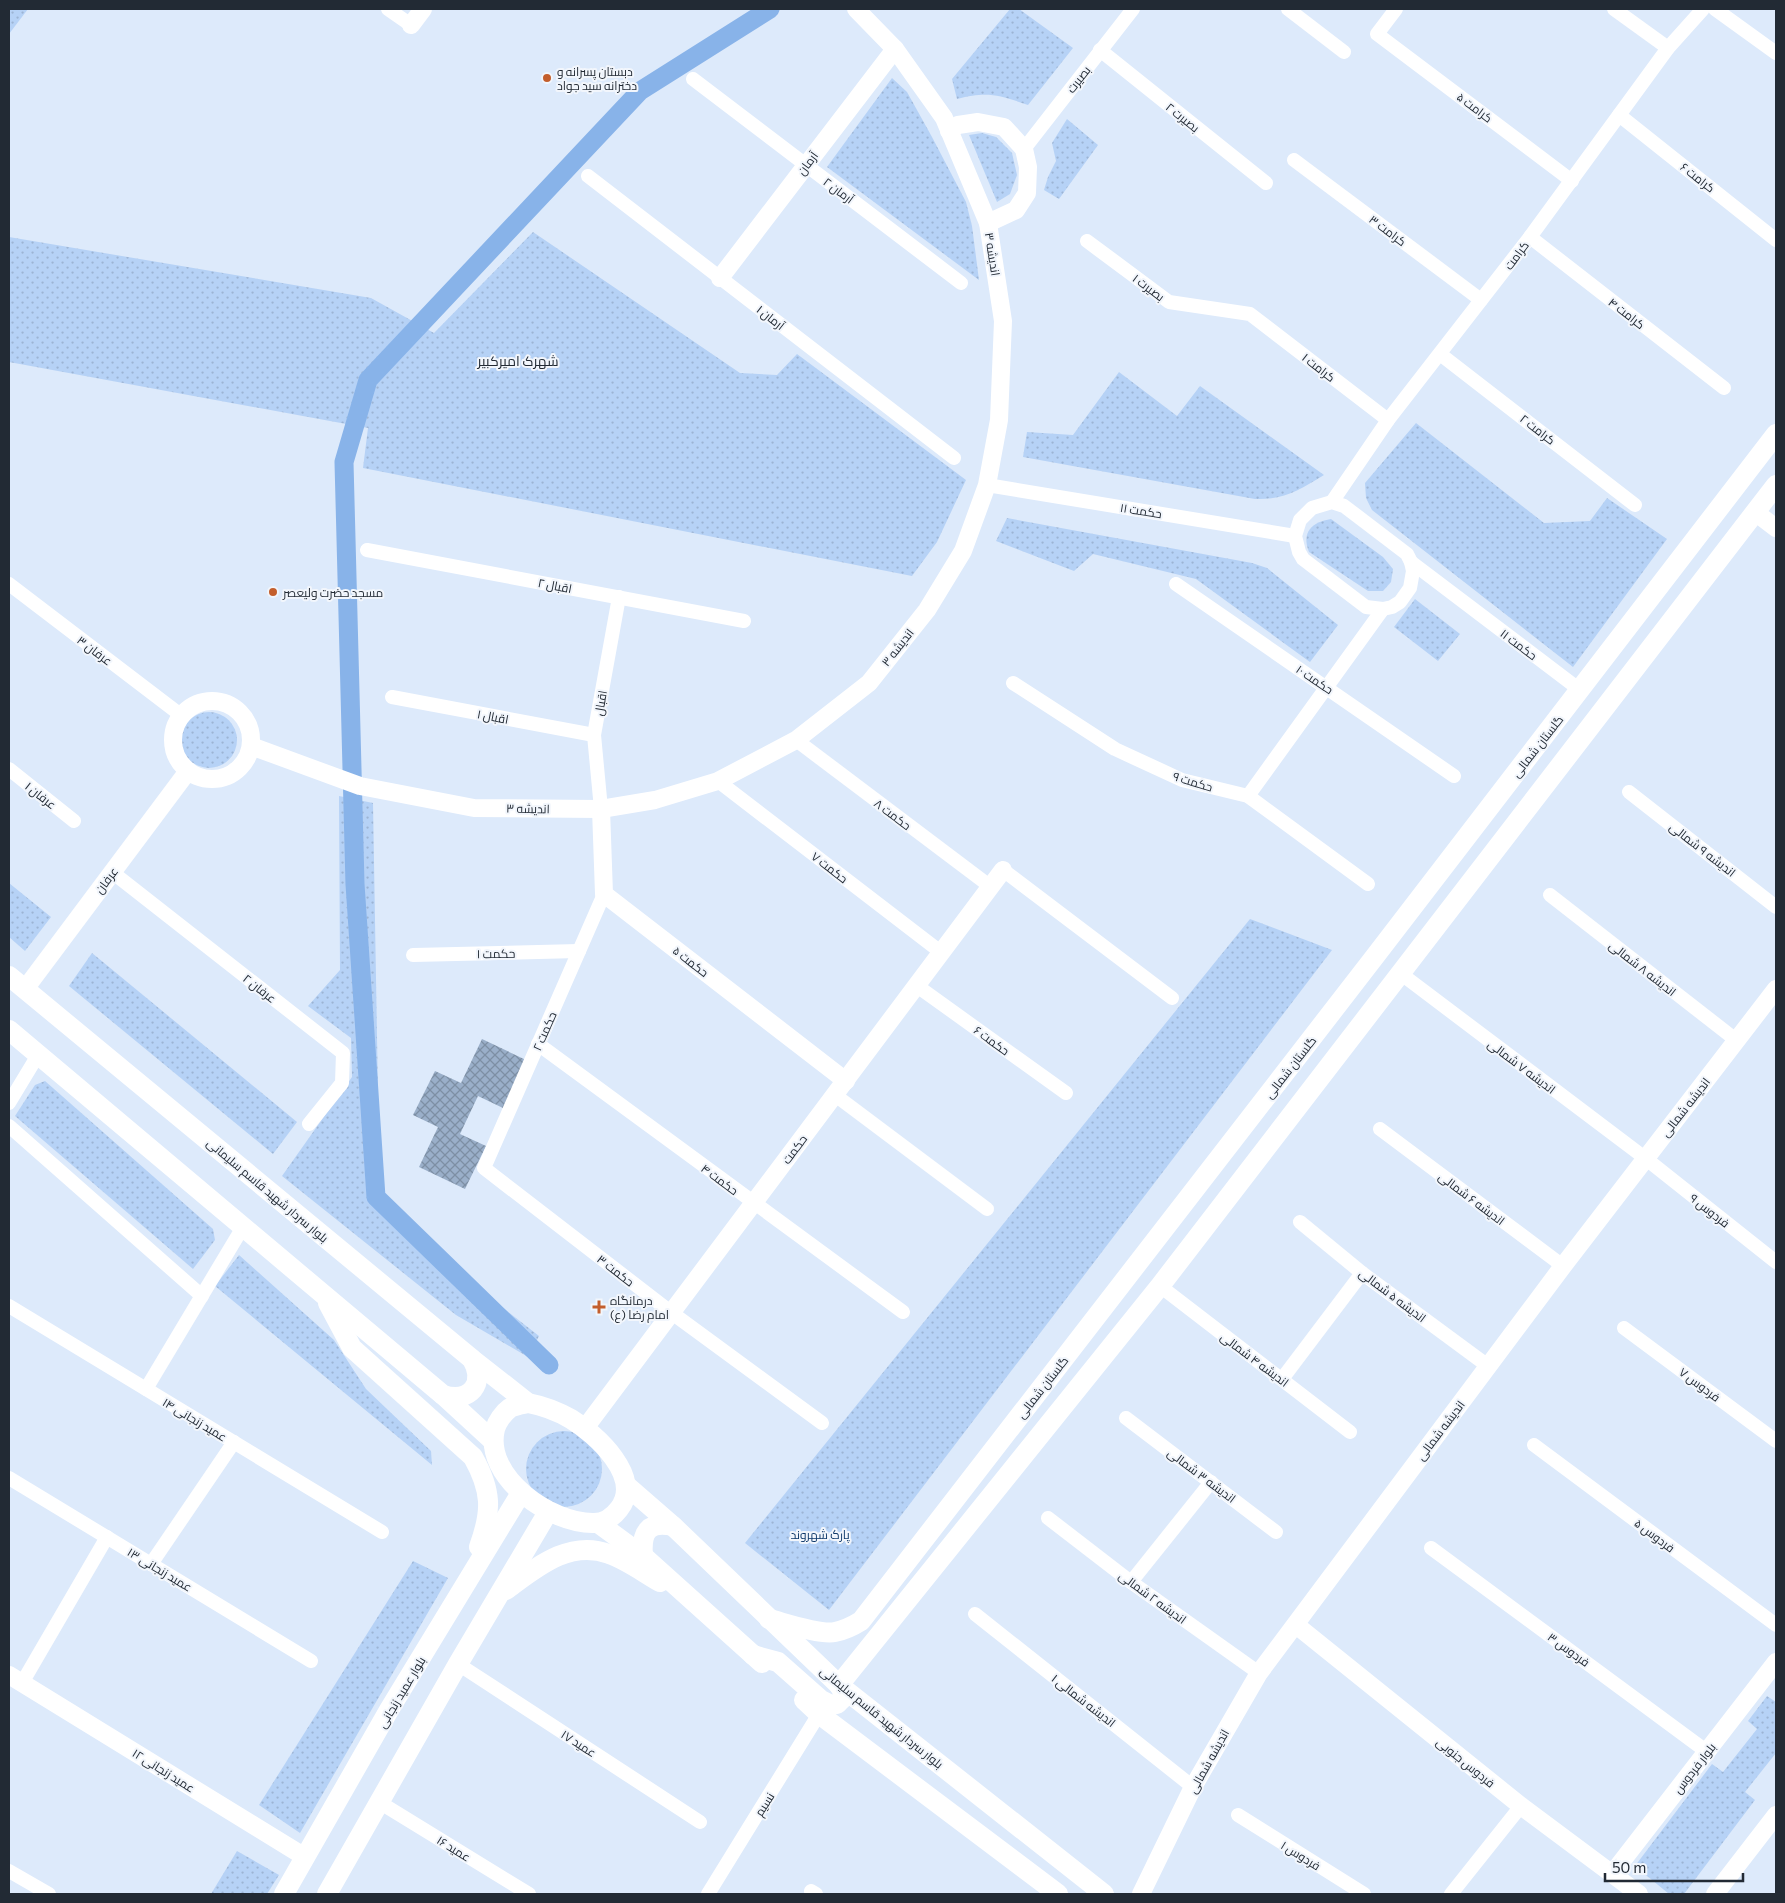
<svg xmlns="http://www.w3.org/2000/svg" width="1785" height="1903" font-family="Commissioner,Cairo,sans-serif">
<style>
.green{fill:url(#green-dots)}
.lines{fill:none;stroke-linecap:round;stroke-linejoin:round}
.canal{stroke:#88b3e9;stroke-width:19}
.building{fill:url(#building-cross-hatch)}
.minor{stroke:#fff;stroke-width:14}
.tertiary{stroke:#fff;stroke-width:18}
.secondary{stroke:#fff;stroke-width:20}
.poi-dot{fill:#c35e2c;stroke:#f2f6fc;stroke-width:2}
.labels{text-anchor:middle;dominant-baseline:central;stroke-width:4;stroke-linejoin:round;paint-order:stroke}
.poi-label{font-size:12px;fill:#222a34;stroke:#f2f6fc;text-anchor:start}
.street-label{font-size:12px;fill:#222a34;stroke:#f2f6fc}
.park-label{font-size:12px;fill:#0d3869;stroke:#f2f6fc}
.neighbourhood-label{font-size:14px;fill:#222a34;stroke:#f2f6fc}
</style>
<defs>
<pattern id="green-dots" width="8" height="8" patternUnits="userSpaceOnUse" patternTransform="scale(1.25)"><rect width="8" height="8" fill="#b6d2f6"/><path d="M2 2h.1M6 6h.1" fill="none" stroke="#9cb4d4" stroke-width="1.8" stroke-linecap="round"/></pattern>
<pattern id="building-cross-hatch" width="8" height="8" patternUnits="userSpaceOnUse" patternTransform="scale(1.25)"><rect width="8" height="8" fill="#9aafc9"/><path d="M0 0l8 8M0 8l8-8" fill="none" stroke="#7d8fa4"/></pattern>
</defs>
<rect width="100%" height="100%" fill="#ddeafb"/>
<!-- green -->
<g class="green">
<path d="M9 9H28L9 34Z"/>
<path d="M1010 9H1019L1073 48 1028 105C999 95 988 91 957 99L952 79Z"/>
<path d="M892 78 907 92 932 137 966 202 972 226 979 280 827 167Z"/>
<path d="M1067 119 1098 145 1059 199 1044 190 1048 177 1056 161 1052 143Z"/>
<path d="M982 133 996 137 1012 153 1017 175 1010 194 997 202 969 135Z"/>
<path d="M533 232 740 373 777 375 797 354 966 480 937 542 912 576 363 468 368 428 9 362V237L371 298 434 333Z"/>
<path d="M1119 372 1177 416 1200 386 1324 475C1299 490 1285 500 1255 499L1023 457 1027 432 1073 435Z"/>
<path d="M1416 423 1544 523 1590 521 1607 498 1667 539 1573 667 1372 510 1366 498 1365 483Z"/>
<path d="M1007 518 1252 563 1267 568 1338 625 1310 662 1196 579 1093 554 1074 571 996 541Z"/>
<path d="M1331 519 1383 557 1393 569 1391 582 1383 591H1368L1309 552C1301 532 1312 522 1331 519Z"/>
<path d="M1415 599 1460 634 1438 661 1394 627Z"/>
<circle cx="209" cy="740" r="28"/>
<path d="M339 796 373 803 380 1211 539 1336 528 1357 456 1315 282 1176 352 1077 351 1038 308 1006 340 970Z"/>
<path d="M9 883 51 917 25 951 9 937Z"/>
<path d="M1250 919 1332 950 829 1610 745 1543Z"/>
<path d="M92 953 297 1122 273 1154 69 986Z"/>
<path d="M45 1081 213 1229 215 1240 193 1269 15 1116 35 1085Z"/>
<path d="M239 1255 334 1340 366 1389 431 1451 432 1465 215 1286Z"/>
<circle cx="564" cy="1469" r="38"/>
<path d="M413 1561 448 1578 300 1833 259 1805Z"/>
<path d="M1767 1696 1776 1702V1753L1745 1792 1755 1800 1684 1894H1669L1635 1866 1712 1764 1723 1772 1757 1729 1748 1721Z"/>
<path d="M237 1851 279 1875 267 1894H211Z"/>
</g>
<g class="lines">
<!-- canal -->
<path class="canal" d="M549 1365 376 1197 355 884 344 462 368 380 640 91 770 9"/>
</g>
<!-- building -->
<path class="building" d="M482 1039 526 1060 503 1108 478 1096 460 1134 486 1146 465 1189 419 1167 438 1127 413 1115 435 1071 461 1083Z"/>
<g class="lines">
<!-- minor -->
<g class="minor">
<path d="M388 9 411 25"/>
<path d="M1288 9 1344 52"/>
<path d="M1396 9 1377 34 1572 181"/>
<path d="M1614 9 1668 48"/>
<path d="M1715 9 1776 53"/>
<path d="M1100 50 1266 183"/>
<path d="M693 79 961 283"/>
<path d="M1619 115 1776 240"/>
<path d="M1024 149 1133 9"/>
<path d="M1294 160 1481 300"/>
<path d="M588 176 954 458"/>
<path d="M1530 237 1724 388"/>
<path d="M1087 241 1169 302 1250 314 1388 420"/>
<path d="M1440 354 1635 505"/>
<path d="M987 485 1295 536"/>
<path d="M1332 502 1388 420 1530 237 1668 48 1703 9"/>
<path d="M1332 502 1344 506 1407 554 1411 562 1413 571 1410 588 1400 602 1392 607 1383 609 1366 607 1303 559 1299 552 1295 536 1300 520 1312 508Z"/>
<path d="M367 550 744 621"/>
<path d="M1411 562 1580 690"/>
<path d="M9 584 182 716"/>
<path d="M1176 584 1454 776"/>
<path d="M1013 683 1115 749 1182 780 1248 796 1368 884"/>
<path d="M392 697 594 735"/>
<path d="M796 740 991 887"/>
<path d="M9 769 74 821"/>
<path d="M718 781 942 953"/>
<path d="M1629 792 1776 907"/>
<path d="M1248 796 1383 609"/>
<path d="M601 809 594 735 619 597"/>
<path d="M1003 870 1172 998"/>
<path d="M112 872 343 1053 342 1083 309 1124"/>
<path d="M604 894 484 1168 672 1313 822 1423"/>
<path d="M1550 895 1736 1040"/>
<path d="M413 955 579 951"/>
<path d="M1400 973 1645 1158 1776 1262"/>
<path d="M917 986 1066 1093"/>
<path d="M538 1044 903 1312"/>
<path d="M835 1095 987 1209"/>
<path d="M9 1103 38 1055"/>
<path d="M9 1126 202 1296"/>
<path d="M1380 1129 1563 1266"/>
<path d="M1300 1222 1362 1273 1488 1366"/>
<path d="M1160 1286 1350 1432"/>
<path d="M9 1306 382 1532"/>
<path d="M1624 1328 1776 1441"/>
<path d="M1282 1379 1362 1273"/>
<path d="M146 1389 243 1227"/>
<path d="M1126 1418 1276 1532"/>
<path d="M1534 1445 1776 1625"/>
<path d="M9 1478 311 1661"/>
<path d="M1048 1518 1131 1582 1259 1673"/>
<path d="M1431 1548 1706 1751"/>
<path d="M151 1564 234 1442"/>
<path d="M1131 1582 1211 1482"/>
<path d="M975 1614 1193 1787"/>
<path d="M458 1664 700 1822"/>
<path d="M22 1683 107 1537"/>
<path d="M379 1802 529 1894"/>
<path d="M1238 1815 1364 1894"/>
<path d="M9 1871 49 1894"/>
<path d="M811 1891 816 1894"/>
<path d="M708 1894 819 1714"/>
<path d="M1451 1894 1521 1806"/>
</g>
<!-- tertiary -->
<g class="tertiary">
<path d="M411 25 423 9"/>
<path d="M949 131 958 125 978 122 1004 127 1024 149 1028 167 1027 193 1016 210 988 223"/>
<path d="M720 278 895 49"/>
<path d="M1755 512 1776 528"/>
<circle cx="212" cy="740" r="39"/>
<path d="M251 746 360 786 474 808 601 809 655 800 718 781 796 740 869 683 927 610 963 551 987 485 999 420 1003 321 988 223 944 118 895 49 856 9"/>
<path d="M601 809 604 894 846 1081"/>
<path d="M25 989 188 771"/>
<path d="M585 1428 1003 870"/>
<path d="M1296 1625 1521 1806 1639 1894"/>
<path d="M9 1675 305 1857"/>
<path d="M1612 1874 1776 1662"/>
<path d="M1141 1894 1193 1787 1259 1673 1563 1266 1776 989"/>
<path d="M1715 1894 1776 1815"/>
</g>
<!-- secondary -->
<g class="secondary">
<path d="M9 976 472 1359 528 1403"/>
<path d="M9 1030 443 1395 492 1440"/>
<path d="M328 1303 352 1348 473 1457C492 1491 492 1511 479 1547"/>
<path d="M443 1395C470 1403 486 1384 472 1359"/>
<path d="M528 1403C544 1406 557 1411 571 1419 596 1434 644 1478 619 1509 613 1517 604 1523 594 1523 551 1524 483 1477 495 1429 497 1422 503 1413 510 1408 515 1405 523 1404 528 1403Z"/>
<path d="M627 1486 673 1526 839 1685 1104 1894"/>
<path d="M598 1523 643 1556 762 1663"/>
<path d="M643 1556C641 1532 648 1521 673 1526"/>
<path d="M506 1590C536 1568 569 1539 609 1554 627 1560 644 1573 660 1582"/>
<path d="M769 1619C785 1623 820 1635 835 1632 845 1630 853 1626 861 1621L1376 955 1776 434"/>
<path d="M753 1655 778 1662 821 1700 831 1705 837 1704 843 1698V1692L839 1685 1160 1286 1776 485"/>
<path d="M804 1700 819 1714 1058 1894"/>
<path d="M284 1894 389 1710 521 1493"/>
<path d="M327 1894 458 1664 548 1512"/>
</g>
</g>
<!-- markers -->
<g class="poi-dot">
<circle cx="547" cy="78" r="5"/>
<circle cx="273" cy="592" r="5"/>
<path d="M596.5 1299.5h5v5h5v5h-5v5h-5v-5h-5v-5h5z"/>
</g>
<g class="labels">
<!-- poi labels -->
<g class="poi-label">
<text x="557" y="71">دبستان پسرانه و<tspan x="557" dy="14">دخترانه سید جواد</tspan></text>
<text x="283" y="592">مسجد حضرت ولیعصر</text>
<text x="610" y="1300">درمانگاه<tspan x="610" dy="14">امام رضا (ع)</tspan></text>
</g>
<!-- street labels -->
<g class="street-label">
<text transform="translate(1078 79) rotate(-52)">بصیرت</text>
<text transform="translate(1475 107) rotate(37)">کرامت ۵</text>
<text transform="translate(1183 117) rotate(39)">بصیرت ۲</text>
<text transform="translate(807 163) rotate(-53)">آرمان</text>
<text transform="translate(1698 177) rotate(38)">کرامت ۶</text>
<text transform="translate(839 190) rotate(37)">آرمان ۲</text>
<text transform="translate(1388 230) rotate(37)">کرامت ۳</text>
<text transform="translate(993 254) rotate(81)">اندیشه ۳</text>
<text transform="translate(1516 255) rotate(-53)">کرامت</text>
<text transform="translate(1149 287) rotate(37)">بصیرت ۱</text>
<text transform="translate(1627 313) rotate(38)">کرامت ۴</text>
<text transform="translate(771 317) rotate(38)">آرمان ۱</text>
<text transform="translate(1319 367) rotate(38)">کرامت ۱</text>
<text transform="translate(1538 429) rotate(38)">کرامت ۲</text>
<text transform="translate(1141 510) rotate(9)">حکمت ۱۱</text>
<text transform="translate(555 585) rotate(11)">اقبال ۲</text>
<text transform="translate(1519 644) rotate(37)">حکمت ۱۱</text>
<text transform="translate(897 647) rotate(-52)">اندیشه ۳</text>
<text transform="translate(95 650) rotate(37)">عرفان ۳</text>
<text transform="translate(1315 679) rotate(34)">حکمت ۱۰</text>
<text transform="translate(600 703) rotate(-80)">اقبال</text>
<text transform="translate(493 716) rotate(11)">اقبال ۱</text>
<text transform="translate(1537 746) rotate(-52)">گلستان شمالی</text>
<text transform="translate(1193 781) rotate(17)">حکمت ۹</text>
<text transform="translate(41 795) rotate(38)">عرفان ۱</text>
<text transform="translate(528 808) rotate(1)">اندیشه ۳</text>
<text transform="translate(893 814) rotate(37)">حکمت ۸</text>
<text transform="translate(1703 849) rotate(38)">اندیشه ۹ شمالی</text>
<text transform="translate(830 867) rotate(38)">حکمت ۷</text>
<text transform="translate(106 880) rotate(-53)">عرفان</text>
<text transform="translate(496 953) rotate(-1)">حکمت ۱</text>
<text transform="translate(691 961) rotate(38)">حکمت ۵</text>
<text transform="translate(1643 968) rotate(38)">اندیشه ۸ شمالی</text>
<text transform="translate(260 988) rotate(38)">عرفان ۲</text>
<text transform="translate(544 1031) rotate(-66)">حکمت ۲</text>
<text transform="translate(992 1040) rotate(36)">حکمت ۶</text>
<text transform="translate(1522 1066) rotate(37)">اندیشه ۷ شمالی</text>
<text transform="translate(1290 1067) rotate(-52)">گلستان شمالی</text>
<text transform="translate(1685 1107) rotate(-52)">اندیشه شمالی</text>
<text transform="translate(794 1149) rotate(-53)">حکمت</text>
<text transform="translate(720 1179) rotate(37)">حکمت ۴</text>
<text transform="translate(268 1190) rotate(40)">بلوار سردار شهید قاسم سلیمانی</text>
<text transform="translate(1472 1198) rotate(37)">اندیشه ۶ شمالی</text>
<text transform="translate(1710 1210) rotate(38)">فردوس ۹</text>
<text transform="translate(616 1270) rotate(38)">حکمت ۳</text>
<text transform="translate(1393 1295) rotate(37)">اندیشه ۵ شمالی</text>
<text transform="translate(1255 1359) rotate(37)">اندیشه ۴ شمالی</text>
<text transform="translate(1700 1384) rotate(37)">فردوس ۷</text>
<text transform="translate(1042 1387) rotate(-52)">گلستان شمالی</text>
<text transform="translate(195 1419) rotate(31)">عمید زنجانی ۱۴</text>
<text transform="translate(1440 1430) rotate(-53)">اندیشه شمالی</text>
<text transform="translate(1202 1475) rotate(37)">اندیشه ۳ شمالی</text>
<text transform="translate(1655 1535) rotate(37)">فردوس ۵</text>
<text transform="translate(160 1569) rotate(31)">عمید زنجانی ۱۳</text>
<text transform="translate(1153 1597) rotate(36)">اندیشه ۲ شمالی</text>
<text transform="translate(1569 1649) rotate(36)">فردوس ۳</text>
<text transform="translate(401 1692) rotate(-59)">بلوار عمید زنجانی</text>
<text transform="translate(1084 1700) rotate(38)">اندیشه شمالی ۱</text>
<text transform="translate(882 1717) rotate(39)">بلوار سردار شهید قاسم سلیمانی</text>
<text transform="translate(579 1743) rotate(33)">عمید ۱۷</text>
<text transform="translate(1208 1761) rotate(-61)">اندیشه شمالی</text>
<text transform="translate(1466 1762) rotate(39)">فردوس جنوبی</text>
<text transform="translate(1694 1768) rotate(-52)">بلوار فردوس</text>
<text transform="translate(164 1770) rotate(32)">عمید زنجانی ۱۲</text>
<text transform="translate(764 1804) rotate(-58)">نسیم</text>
<text transform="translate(454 1848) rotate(32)">عمید ۱۶</text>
<text transform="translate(1301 1855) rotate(32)">فردوس ۱</text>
</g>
<!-- park labels -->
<g class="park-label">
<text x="820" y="1534">پارک شهروند</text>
</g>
<!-- neighbourhood labels -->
<g class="neighbourhood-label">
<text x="518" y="360">شهرک امیرکبیر</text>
</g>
</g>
<!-- border -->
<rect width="1785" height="1903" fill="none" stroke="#222a34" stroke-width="20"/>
<!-- scale -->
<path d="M1605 1873v8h138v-8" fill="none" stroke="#222a34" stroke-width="2.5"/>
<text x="1612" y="1873" font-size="15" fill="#222a34" stroke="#f2f6fc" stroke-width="4" paint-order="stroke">50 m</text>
</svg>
